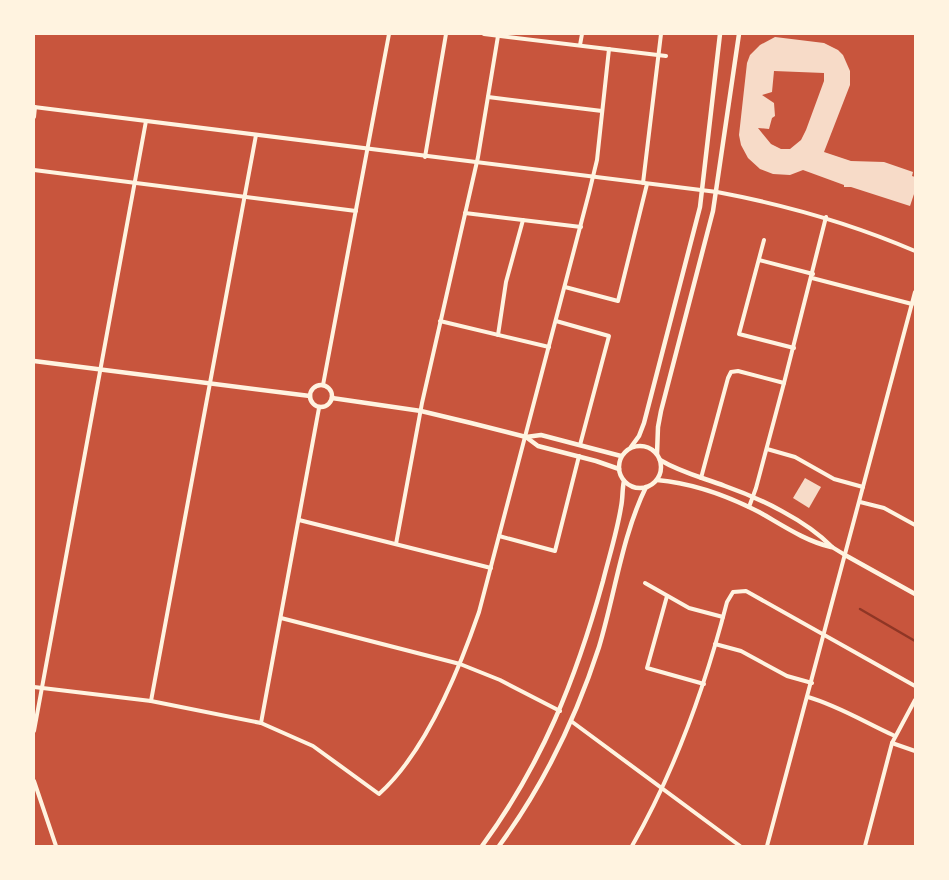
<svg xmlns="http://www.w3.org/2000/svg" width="949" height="880" font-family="Mulish,sans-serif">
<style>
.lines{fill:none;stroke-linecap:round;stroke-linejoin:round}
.stream{stroke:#8f3625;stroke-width:2.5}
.building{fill:#f7dbc8;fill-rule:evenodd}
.minor{stroke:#fff3e0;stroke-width:4}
.tertiary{stroke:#fff3e0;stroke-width:4.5}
</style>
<rect width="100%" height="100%" fill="#c8553d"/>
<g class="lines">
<!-- stream -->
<path class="stream" d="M860 609 915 641"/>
</g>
<!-- building -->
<g class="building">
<path d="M775 37 824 43 838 50 843 55 850 71V85L824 152 851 161 884 162 913 172 912 176 915 177V191L910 206 851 187H844V185L803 170 790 175 773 174 760 169 748 158 741 145 739 135 747 63 750 55 760 45ZM774 71 824 73V81L806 130 801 140 790 149H781L771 144 758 128 769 129 772 118 775 116 774 103 762 95 772 92Z"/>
<path d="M805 478 821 487 809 508 793 498Z"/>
</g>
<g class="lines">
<!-- minor -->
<g class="minor">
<path d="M484 34 666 56"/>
<path d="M580 45 582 34"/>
<path d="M488 97 602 111"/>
<path d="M34 107 717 192C786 205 850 223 915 251"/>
<path d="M34 117 35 107"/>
<path d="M425 157 446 34"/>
<path d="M34 170 356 211"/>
<path d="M643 183 661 34"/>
<path d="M465 213 581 227"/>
<path d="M764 240 739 334 794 348"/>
<path d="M759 260 813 274"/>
<path d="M812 278 912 304"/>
<path d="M565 287 618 301 647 184"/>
<path d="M440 321 549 347"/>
<path d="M556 321 609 336 580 445"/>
<path d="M498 335 506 282 523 220"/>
<path d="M323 385 389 34"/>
<path d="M767 449 795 457 834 479 863 487"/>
<path d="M701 478 728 378 731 372 738 371 784 383"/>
<path d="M860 502 884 508 915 525"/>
<path d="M749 507 756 488 784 383 826 217"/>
<path d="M299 520 491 568"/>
<path d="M499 536 555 551 579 456"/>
<path d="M396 544 422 403 478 157 498 36"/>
<path d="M832 547 845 555"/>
<path d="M645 583 689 608 723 617"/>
<path d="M667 596 647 668 704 684"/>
<path d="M281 618 460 664 500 680 560 711"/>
<path d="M715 644 741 651 787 676 812 683"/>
<path d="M34 687 151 701 261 723 313 746 379 794C426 752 459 670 479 612L589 193 597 160 609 49"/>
<path d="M808 697C839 706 866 723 895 736"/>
<path d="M151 701 256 135"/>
<path d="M571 721 740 846"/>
<path d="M261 723 319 408"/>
<path d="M34 731 146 121"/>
<path d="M892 743 915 751"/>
<path d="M34 781 56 846"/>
<path d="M632 846C676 769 705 687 727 602L733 592 746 591 915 686"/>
<path d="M767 846 915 292"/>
<path d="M865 846 892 743 915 700"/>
</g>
<!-- tertiary -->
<g class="tertiary">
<path d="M34 361 310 396"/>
<circle cx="321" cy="396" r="11"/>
<path d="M332 398 421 411 471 423 526 437 538 446 596 461 619 469"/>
<path d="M526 437 541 435 621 456"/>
<circle cx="640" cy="467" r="21"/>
<path d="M631 447 639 436 644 423 700 207 720 34"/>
<path d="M657 454 658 427 661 411 713 211 739 34"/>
<path d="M660 460C682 473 701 477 725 486 759 498 806 520 832 547"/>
<path d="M657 480C691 483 728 496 759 512 782 525 805 541 831 547"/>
<path d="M845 555 915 594"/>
<path d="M482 846C542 764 576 679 603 581 609 557 617 532 621 507 623 498 622 489 624 481"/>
<path d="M499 846C543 786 576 718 599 647 615 594 622 536 646 487"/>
</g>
</g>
<!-- border -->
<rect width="949" height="880" fill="none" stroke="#fff3e0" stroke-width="70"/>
</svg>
